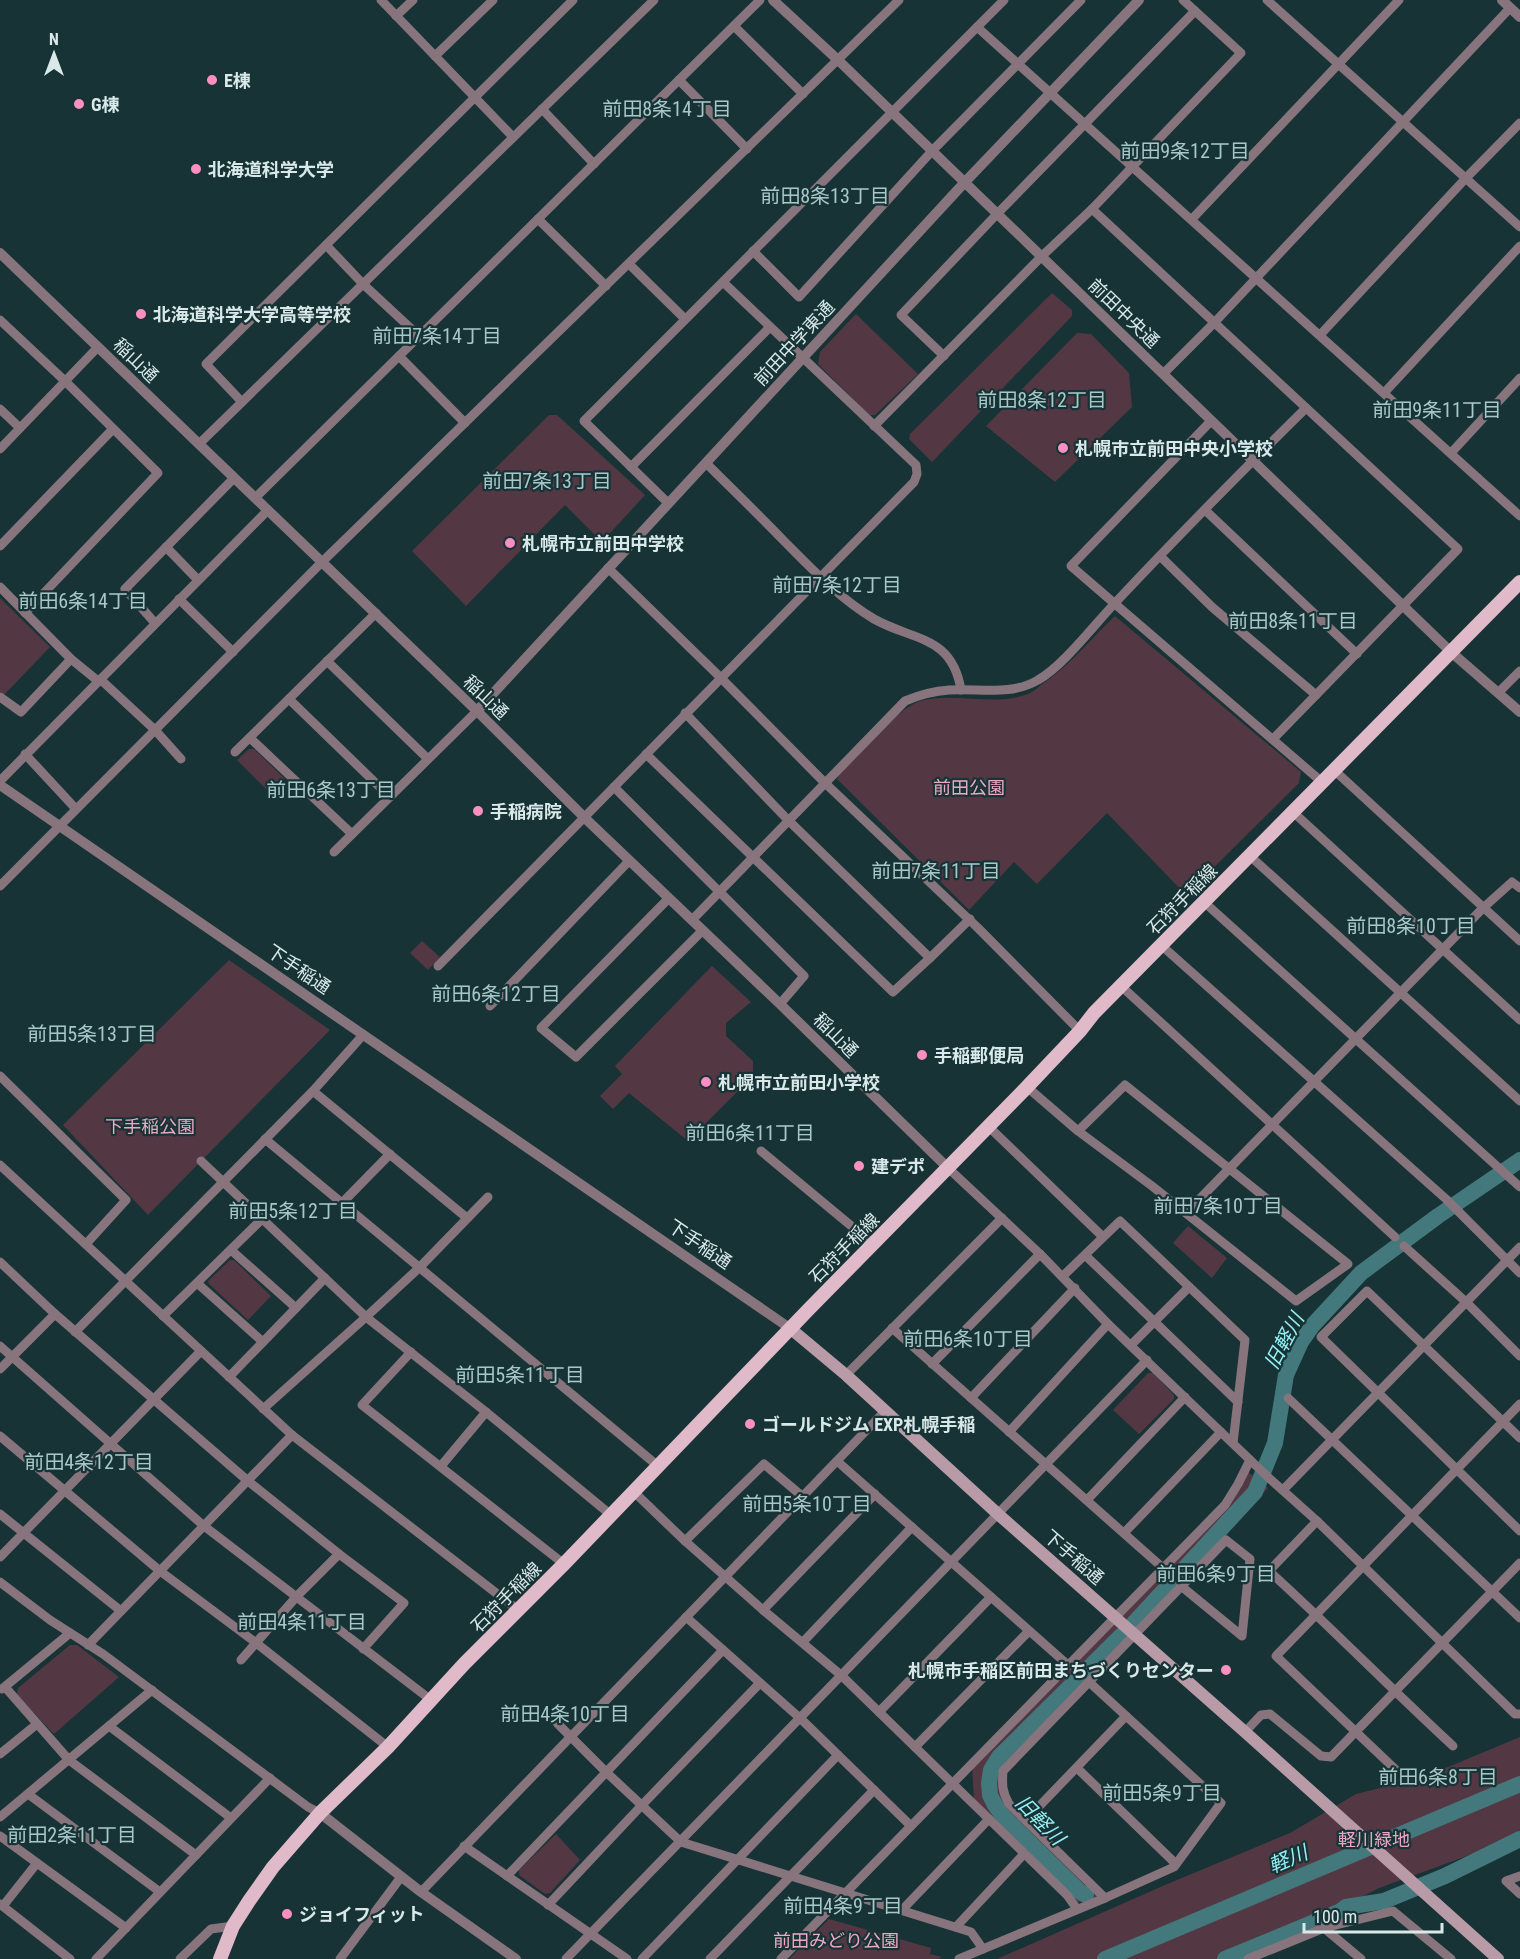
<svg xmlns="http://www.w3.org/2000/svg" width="1520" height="1959" font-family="'Roboto Condensed','Noto Sans JP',sans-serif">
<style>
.green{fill:#533844}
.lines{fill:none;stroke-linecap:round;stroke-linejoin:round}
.river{stroke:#43797c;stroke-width:16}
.minor{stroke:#87747c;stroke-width:9}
.tertiary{stroke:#87747c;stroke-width:10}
.secondary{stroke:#b99ba8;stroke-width:12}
.primary{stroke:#e0bac9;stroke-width:14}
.poi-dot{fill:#fc8fc1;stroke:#173335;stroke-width:2}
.labels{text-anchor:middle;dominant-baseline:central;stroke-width:4.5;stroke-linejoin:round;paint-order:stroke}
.poi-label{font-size:18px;font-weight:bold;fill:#d9e9ea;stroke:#173335;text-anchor:start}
.street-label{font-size:18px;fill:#d9e9ea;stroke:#173335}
.park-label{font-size:18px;fill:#eca8c5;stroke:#173335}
.neighbourhood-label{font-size:20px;fill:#a7c7c9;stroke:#173335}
.water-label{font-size:20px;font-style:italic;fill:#95f0f5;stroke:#173335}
</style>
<rect width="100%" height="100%" fill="#173335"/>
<!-- green -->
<g class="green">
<path d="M1052 293 1072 310V316L932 462 909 439 910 434Z"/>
<path d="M856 314 918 374 875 415H869L818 364 820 352Z"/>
<path d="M1077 333 1091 334 1129 373 1132 407 1055 482 986 426Z"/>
<path d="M549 415H557L645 495 602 542 565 505 466 606 412 551Z"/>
<path d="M0 598 50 647 4 695 0 692Z"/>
<path d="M1115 616 1301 772 1299 783 1186 895 1107 813 1037 884 1014 862 969 910 837 779 841 771C859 754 898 708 920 701 956 691 996 708 1030 693 1034 691 1038 688 1041 685 1069 666 1091 639 1115 616Z"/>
<path d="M249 749H254L285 779 271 794 237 760Z"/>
<path d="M422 941 440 957 428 970 410 953Z"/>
<path d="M229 960 330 1030 148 1215 63 1125Z"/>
<path d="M712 966 751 1002 726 1023V1036L753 1061V1076L688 1141 629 1093 613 1109 600 1096 622 1074 615 1066Z"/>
<path d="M1188 1226 1227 1258 1212 1278 1173 1243Z"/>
<path d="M230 1260H234L271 1296 248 1320 209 1284 208 1281Z"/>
<path d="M1148 1373H1153L1174 1395V1399L1139 1434 1113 1410Z"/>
<path d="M1247 1471 1268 1488 1000 1770 1001 1792 1099 1896 1076 1903 974 1800 972 1766 1230 1503Z"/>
<path d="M70 1645H77L119 1677 54 1734 17 1695 18 1688Z"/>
<path d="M1520 1737V1835L1467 1856 1379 1888 1314 1922 1225 1959H997L1165 1885 1290 1833 1356 1794 1424 1777Z"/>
<path d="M556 1834 580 1860 550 1893 545 1894 519 1875V1870Z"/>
<path d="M829 1919 931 1948 930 1954 942 1957 938 1959H789Z"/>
</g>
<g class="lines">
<!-- river -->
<g class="river">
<path d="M1134 1623 1255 1492 1275 1443 1286 1375 1301 1342 1313 1325 1361 1273 1438 1216 1520 1160"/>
<path d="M1086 1895 1080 1892 1002 1815 995 1805 990 1795 989 1783 991 1770 999 1757 1122 1635"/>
<path d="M1105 1959 1520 1784"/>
<path d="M1225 1959 1339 1912 1346 1907 1384 1901 1445 1876 1520 1839"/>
</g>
<!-- minor -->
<g class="minor">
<path d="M381 0 513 137"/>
<path d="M1267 0 1520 227"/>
<path d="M396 16 413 0"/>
<path d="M734 26 803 94"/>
<path d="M977 27 1520 516"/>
<path d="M435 56 493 0"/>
<path d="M679 80 747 149"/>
<path d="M542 109 594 164"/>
<path d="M1092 209 1458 549 1273 739"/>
<path d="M538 219 606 286"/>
<path d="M1192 219 1399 0"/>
<path d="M326 245 363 284 419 336"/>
<path d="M753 251 799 297 932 151 1081 0"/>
<path d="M629 264 685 319"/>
<path d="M0 320 65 381 158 473 25 613"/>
<path d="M1320 335 1466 178 1520 123"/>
<path d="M399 356 465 423"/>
<path d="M944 356 901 315 997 214 1195 11"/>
<path d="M1163 374 1214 323 1510 8"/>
<path d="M1384 393 1520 246"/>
<path d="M242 402 206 364 573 0"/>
<path d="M0 409 20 428"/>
<path d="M1211 421 1071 566 1322 782"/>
<path d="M874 426 1042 256 1092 209 1241 53 1183 0"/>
<path d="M199 444 654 0"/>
<path d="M0 449 98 347"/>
<path d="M1451 453 1520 378"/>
<path d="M706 463C732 489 758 514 784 541 812 569 840 599 874 619 913 641 952 635 961 690"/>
<path d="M631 467 770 327"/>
<path d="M255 498 760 0"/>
<path d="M668 503 584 421 1004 0"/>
<path d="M1205 510 1357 654"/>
<path d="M0 546 113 429"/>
<path d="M166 547 198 580"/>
<path d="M1160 556 1212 607 1316 695"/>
<path d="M608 568 720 677 825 783 978 928 1080 1031"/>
<path d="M0 587 71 659 98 681"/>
<path d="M179 599 233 652"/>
<path d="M155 623 125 589 234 478"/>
<path d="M327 661 428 759"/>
<path d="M100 679 155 730 181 759"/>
<path d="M1498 693 1520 671"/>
<path d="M0 697 21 712 71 659"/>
<path d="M289 699 390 797"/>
<path d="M685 713 788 820 930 958 970 919"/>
<path d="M250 738 352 834"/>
<path d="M235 752 376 613"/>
<path d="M25 754 76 809"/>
<path d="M646 754 893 992 930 958"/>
<path d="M1334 770 1520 941"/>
<path d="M0 781 268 510"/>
<path d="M614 787 804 976 780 1004"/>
<path d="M1293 812 1520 1020"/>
<path d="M334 852 477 711"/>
<path d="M1250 856 1520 1101"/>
<path d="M0 886 322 562 899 0"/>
<path d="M668 899 541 1028 576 1057 702 931"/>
<path d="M1204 902 1520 1187"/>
<path d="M692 920 905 701C919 695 934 691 949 690 979 688 1011 696 1038 680 1063 666 1094 625 1115 603 1177 537 1241 472 1306 408"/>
<path d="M1161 945 1446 1199 1520 1273"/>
<path d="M438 966 914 482 917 474 916 465 723 282"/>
<path d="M1121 986 1395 1237"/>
<path d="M490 1006 629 861"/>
<path d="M0 1076 126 1200 86 1244"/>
<path d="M1027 1087 1078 1131 1152 1186 1296 1301 1348 1264 1125 1085 1078 1131"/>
<path d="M313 1091 467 1218"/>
<path d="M988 1126 1103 1237"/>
<path d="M265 1139 658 1466"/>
<path d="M761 1151 873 1244"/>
<path d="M201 1161 366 1317 486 1412 611 1515"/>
<path d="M0 1165 292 1435 518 1610"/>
<path d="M948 1168 1040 1254 1108 1324 1269 1478 1317 1521 1515 1714H1520"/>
<path d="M342 1203 390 1154"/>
<path d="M1186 1213 1483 908 1512 882 1520 888"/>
<path d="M1404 1246 1466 1302 1520 1356"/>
<path d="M231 1250 296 1308"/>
<path d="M1085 1255 1238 1402"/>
<path d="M0 1262 55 1314 248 1481 339 1554 404 1603 363 1649"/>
<path d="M1063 1276 1120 1221 1245 1340 1233 1443"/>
<path d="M197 1283 263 1342"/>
<path d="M163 1316 262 1219"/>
<path d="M892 1328 1163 1568"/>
<path d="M75 1332 313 1091 363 1035"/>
<path d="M1131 1345 1189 1287"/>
<path d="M0 1346 204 1526 431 1700"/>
<path d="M411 1352 362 1405 564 1564"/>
<path d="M932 1364 1040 1254"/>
<path d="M0 1369 55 1314"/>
<path d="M846 1375 1002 1218"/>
<path d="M229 1377 325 1278"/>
<path d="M971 1398 1075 1288"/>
<path d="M1288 1398 1520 1618"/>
<path d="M263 1409 366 1317 419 1268 488 1197"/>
<path d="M1009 1432 1108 1324"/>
<path d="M0 1436 160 1571 255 1642 388 1747"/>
<path d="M1520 1438 1367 1291 1321 1337 1520 1531"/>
<path d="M837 1461 1068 1665"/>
<path d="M441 1466 486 1412"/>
<path d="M1283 1490 1520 1247"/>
<path d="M633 1491 685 1541 763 1610 842 1676 1067 1895 1077 1909"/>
<path d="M1087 1500 1185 1397"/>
<path d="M0 1514 121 1611"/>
<path d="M1317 1521 1269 1571C1332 1628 1391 1689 1453 1746"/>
<path d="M1124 1533 1221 1432"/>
<path d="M685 1541 764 1464 802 1496"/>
<path d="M0 1557 201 1351"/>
<path d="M0 1582 50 1620 103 1654 308 1807 320 1813"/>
<path d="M763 1610 875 1494"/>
<path d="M686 1617 801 1719 911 1826"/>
<path d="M803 1642 912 1527"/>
<path d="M88 1645 292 1435"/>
<path d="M241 1660 297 1596 339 1554"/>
<path d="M5 1687 69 1760 196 1855"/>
<path d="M2 1689 70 1633"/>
<path d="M879 1712 991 1597"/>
<path d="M557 1723 605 1771 681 1842 971 1932 983 1949"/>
<path d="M109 1726 231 1818"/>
<path d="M1245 1732 1261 1715 1270 1714 1321 1756 1331 1757 1520 1563"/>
<path d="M915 1747 1029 1631"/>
<path d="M0 1754 37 1724"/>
<path d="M1077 1768 1176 1864"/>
<path d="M1396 1770 1276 1656 1520 1404"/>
<path d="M28 1794 160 1892"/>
<path d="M0 1817 152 1690"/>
<path d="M1026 1820 1126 1716"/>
<path d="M0 1836 126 1928"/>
<path d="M464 1846 627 1959"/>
<path d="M507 1876 723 1650"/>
<path d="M1520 1876 1506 1881 1520 1894"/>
<path d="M421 1892 885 1411"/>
<path d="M1105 1898 1009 1804C1002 1792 1002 1784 1003 1771 1078 1694 1152 1617 1226 1540L1250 1559 1242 1636 1181 1586"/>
<path d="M0 1904 70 1959"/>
<path d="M548 1905 642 1805 760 1683"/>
<path d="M3 1906 37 1863"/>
<path d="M902 1910 989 1819"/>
<path d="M956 1927 1024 1854"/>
<path d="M1324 1928 1361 1959"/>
<path d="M96 1959 270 1778"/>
<path d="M180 1959 211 1929 233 1926"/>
<path d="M340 1959 401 1877"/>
<path d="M566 1959 1147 1360"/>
<path d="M642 1959 838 1755"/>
<path d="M710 1959 874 1790"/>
<path d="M781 1959 1225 1505 1238 1484 1250 1460"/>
<path d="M959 1959 1105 1898 1174 1867 1221 1803 1089 1682"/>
<path d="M1248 1959 1324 1928 1393 1911 1451 1959"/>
</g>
<!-- tertiary -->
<g class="tertiary">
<path d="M773 0 838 60 1451 652 1520 712"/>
<path d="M1502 0 1520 17"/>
<path d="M0 253 477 711 588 821 780 1004 948 1168"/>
<path d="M477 711 965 182 1139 0"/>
<path d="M0 785 791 1329"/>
<path d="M320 1813 421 1892 516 1959"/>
</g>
<!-- secondary -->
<path class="secondary" d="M791 1329 846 1375 999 1515 1245 1732 1498 1959"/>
<!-- primary -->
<path class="primary" d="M220 1959 233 1926 249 1901 273 1867 320 1813 388 1747 464 1664 564 1564 808 1310 1027 1087 1080 1031 1094 1013 1520 582"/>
</g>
<!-- markers -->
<g class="poi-dot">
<circle cx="212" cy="80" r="6"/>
<circle cx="79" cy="104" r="6"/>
<circle cx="196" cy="169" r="6"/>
<circle cx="141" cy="314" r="6"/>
<circle cx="1063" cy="448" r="6"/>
<circle cx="510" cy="543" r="6"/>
<circle cx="478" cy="811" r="6"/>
<circle cx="922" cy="1055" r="6"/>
<circle cx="706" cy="1082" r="6"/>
<circle cx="859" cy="1166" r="6"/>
<circle cx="750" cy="1424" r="6"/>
<circle cx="1226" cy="1670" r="6"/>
<circle cx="287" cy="1914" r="6"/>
</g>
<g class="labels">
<!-- poi labels -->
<g class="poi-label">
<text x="224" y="80">E棟</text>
<text x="91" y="104">G棟</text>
<text x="208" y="169">北海道科学大学</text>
<text x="153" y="314">北海道科学大学高等学校</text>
<text x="1075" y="448">札幌市立前田中央小学校</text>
<text x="522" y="543">札幌市立前田中学校</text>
<text x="490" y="811">手稲病院</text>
<text x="934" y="1055">手稲郵便局</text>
<text x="718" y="1082">札幌市立前田小学校</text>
<text x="871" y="1166">建デポ</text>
<text x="762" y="1424">ゴールドジム EXP札幌手稲</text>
<text x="1214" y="1670" text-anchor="end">札幌市手稲区前田まちづくりセンター</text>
<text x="299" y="1914">ジョイフィット</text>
</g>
<!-- street labels -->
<g class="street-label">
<text transform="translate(1124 313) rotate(44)">前田中央通</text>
<text transform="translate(794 343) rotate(-47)">前田中学東通</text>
<text transform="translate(136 360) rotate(44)">稲山通</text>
<text transform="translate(486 697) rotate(44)">稲山通</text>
<text transform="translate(1182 899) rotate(-45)">石狩手稲線</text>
<text transform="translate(299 969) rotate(34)">下手稲通</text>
<text transform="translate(836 1035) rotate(45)">稲山通</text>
<text transform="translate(700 1244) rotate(34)">下手稲通</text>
<text transform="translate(844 1248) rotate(-45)">石狩手稲線</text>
<text transform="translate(1074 1557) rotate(41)">下手稲通</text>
<text transform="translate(506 1597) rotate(-45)">石狩手稲線</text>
</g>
<!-- park labels -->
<g class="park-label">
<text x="969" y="787">前田公園</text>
<text x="150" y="1126">下手稲公園</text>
<text x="1374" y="1839">軽川緑地</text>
<text x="836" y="1940">前田みどり公園</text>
</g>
<!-- neighbourhood labels -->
<g class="neighbourhood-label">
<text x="667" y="109">前田8条14丁目</text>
<text x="1185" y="151">前田9条12丁目</text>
<text x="825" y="196">前田8条13丁目</text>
<text x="437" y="336">前田7条14丁目</text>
<text x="1042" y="400">前田8条12丁目</text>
<text x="1437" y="410">前田9条11丁目</text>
<text x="547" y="481">前田7条13丁目</text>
<text x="837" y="585">前田7条12丁目</text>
<text x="83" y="601">前田6条14丁目</text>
<text x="1293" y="621">前田8条11丁目</text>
<text x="331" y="790">前田6条13丁目</text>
<text x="936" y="871">前田7条11丁目</text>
<text x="1411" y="926">前田8条10丁目</text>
<text x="496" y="994">前田6条12丁目</text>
<text x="92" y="1034">前田5条13丁目</text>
<text x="750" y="1133">前田6条11丁目</text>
<text x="1218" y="1206">前田7条10丁目</text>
<text x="293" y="1211">前田5条12丁目</text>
<text x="968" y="1339">前田6条10丁目</text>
<text x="520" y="1375">前田5条11丁目</text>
<text x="89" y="1462">前田4条12丁目</text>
<text x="807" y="1504">前田5条10丁目</text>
<text x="1216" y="1574">前田6条9丁目</text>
<text x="302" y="1622">前田4条11丁目</text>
<text x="565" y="1714">前田4条10丁目</text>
<text x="1438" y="1777">前田6条8丁目</text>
<text x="1162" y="1793">前田5条9丁目</text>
<text x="72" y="1835">前田2条11丁目</text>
<text x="843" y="1906">前田4条9丁目</text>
</g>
<!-- water labels -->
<g class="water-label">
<text transform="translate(1284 1341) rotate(-62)">旧軽川</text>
<text transform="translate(1040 1820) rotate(46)">旧軽川</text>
<text transform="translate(1288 1859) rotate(-23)">軽川</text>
</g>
</g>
<!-- north arrow -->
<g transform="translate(54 54)" stroke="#173335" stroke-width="4.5" paint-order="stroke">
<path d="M0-4.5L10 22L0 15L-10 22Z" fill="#d9e9ea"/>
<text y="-9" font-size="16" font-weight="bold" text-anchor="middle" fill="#d9e9ea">N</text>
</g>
<!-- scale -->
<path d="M1304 1923v9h138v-9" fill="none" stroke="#d9e9ea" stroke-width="3"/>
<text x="1313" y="1923" font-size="18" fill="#d9e9ea" stroke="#173335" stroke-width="4.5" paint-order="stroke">100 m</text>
</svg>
